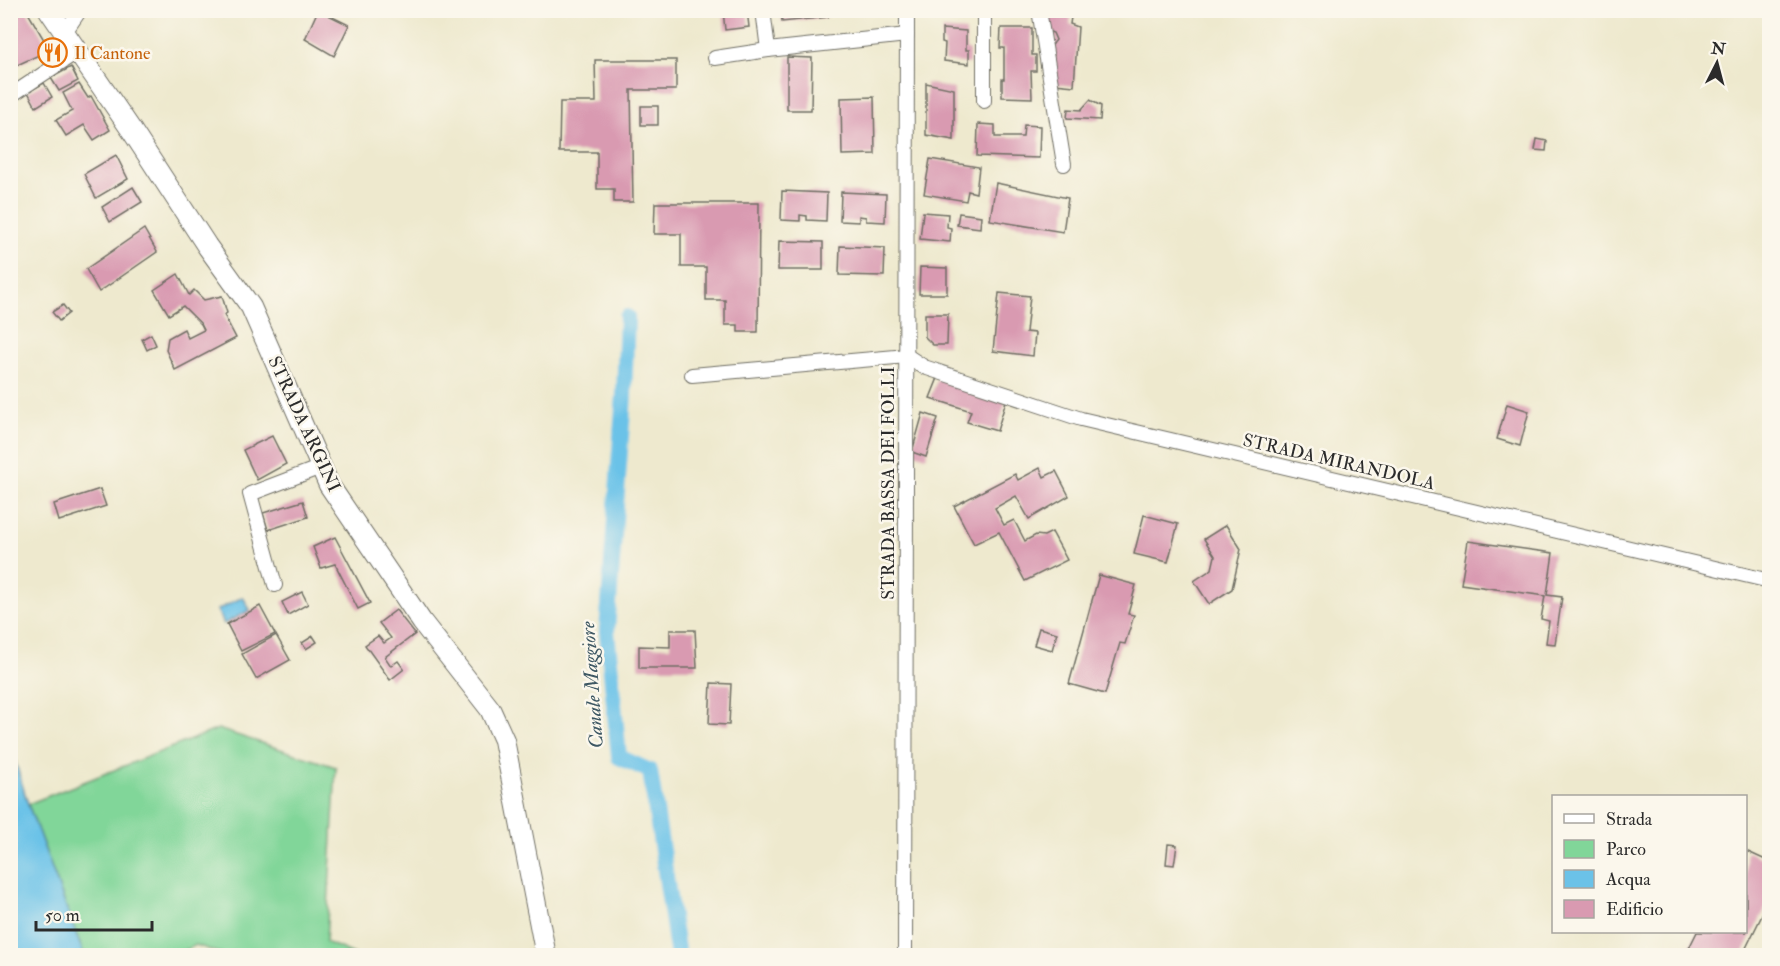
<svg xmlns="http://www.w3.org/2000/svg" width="1780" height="966" font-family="'IM FELL Double Pica',serif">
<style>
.green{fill:#81d699;stroke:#568062;stroke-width:1.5}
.water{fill:#6bc2e8;stroke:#4b768a;stroke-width:1.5}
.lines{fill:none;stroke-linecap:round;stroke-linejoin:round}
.canal{stroke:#6bc2e8;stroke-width:16}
.building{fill:#d99ab1}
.minor-casing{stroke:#6f6e64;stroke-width:16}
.secondary-casing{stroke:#6f6e64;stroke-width:22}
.minor{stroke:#fff;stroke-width:14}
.secondary{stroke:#fff;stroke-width:20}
.labels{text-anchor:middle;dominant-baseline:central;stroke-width:5;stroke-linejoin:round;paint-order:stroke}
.food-label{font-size:18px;fill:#c56008;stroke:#fbf7ec;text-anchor:start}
.street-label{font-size:18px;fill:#2b2b2b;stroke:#fbf7ec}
.water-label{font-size:20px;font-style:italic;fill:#3e5864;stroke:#fbf7ec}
</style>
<rect width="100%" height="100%" fill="#fbf7ec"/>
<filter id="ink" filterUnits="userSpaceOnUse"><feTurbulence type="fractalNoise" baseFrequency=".0167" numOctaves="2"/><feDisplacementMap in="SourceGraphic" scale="12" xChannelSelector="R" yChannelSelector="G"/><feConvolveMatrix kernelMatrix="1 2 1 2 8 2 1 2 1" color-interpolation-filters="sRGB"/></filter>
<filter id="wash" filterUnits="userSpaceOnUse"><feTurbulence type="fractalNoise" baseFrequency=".008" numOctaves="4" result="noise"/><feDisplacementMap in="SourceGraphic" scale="24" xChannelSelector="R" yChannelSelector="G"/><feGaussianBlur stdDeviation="1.35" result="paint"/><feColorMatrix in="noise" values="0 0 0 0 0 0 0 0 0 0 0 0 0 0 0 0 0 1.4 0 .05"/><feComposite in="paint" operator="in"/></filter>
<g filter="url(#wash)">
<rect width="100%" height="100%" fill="#eee9ce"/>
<!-- green -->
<path class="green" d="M218 729 336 767 326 942 356 955H225L196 945 176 955H84L28 804Z"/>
<!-- water -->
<g class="water">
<path d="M243 597 250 610 224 624 217 610Z"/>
<path d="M10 744 28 804 84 955H11Z"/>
</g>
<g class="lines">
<!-- canal -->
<path class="canal" d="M627 317 624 395 607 631 619 757 650 771 678 956"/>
</g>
<g id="blocks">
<!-- building -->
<g class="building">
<path d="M10 10 27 11 50 50 15 66 10 59V43L13 42 10 37Z"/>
<path d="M318 10 349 25 334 56 305 39Z"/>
<path d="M723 10H747L749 27 725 30Z"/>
<path d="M781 10H827L828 17 782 22Z"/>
<path d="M1044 10H1069L1071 17 1070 24 1078 27 1074 86 1055 84 1051 60 1054 55 1050 48 1056 40 1053 33 1048 31Z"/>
<path d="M1001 28H1032V55H1036V71H1031L1032 98 1002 97V79H1004V48H1000Z"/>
<path d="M942 29 966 31V50H969V64L944 61 945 43 942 42Z"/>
<path d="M787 57 812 58 811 110H787Z"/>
<path d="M595 60H676V90H631L633 202H614V189H597V152H559L560 102H596Z"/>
<path d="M71 67 78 81 59 91 51 78Z"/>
<path d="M44 83 52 97 36 107 28 92Z"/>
<path d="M926 83 954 89V140L926 135Z"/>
<path d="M79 84 88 98 91 96 110 130 94 140 84 125 66 136 56 120 72 111 63 93Z"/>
<path d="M874 97 875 154 842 155 841 98Z"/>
<path d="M1090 100 1101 106 1100 120 1067 118 1068 109 1081 110Z"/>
<rect x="641" y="106" width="17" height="19"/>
<path d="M978 124 995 125V137H1023L1024 125 1040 126 1039 158 977 156Z"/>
<path d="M1537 139 1547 141 1546 151 1535 150Z"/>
<path d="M116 155 128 179 96 198 84 174Z"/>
<path d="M930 159 979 167 976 193 968 191 966 201 924 194Z"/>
<path d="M996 183 1068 198 1063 232 990 220Z"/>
<path d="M133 187 142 202 110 222 102 207Z"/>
<path d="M782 191 827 193 826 221 807 220V216L800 215V221L781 220Z"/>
<path d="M841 192 886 194 885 222 866 221V217L859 216V222L840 221Z"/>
<path d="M655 203H759L758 332H738V325H725V300H706V267H681V234H654Z"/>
<path d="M923 212 948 214 947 227 951 228 950 242 920 239Z"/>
<path d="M959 213 981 216 980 228 957 225Z"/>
<path d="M144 229 157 252 99 292 86 269Z"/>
<path d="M779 241 823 242V270H778Z"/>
<path d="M840 246 885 248 884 276 839 275Z"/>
<path d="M920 267 947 268V294H919Z"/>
<path d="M178 274 189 295 194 290 204 300 222 296 227 313 224 315 236 338 175 370 166 350 168 338 184 329 188 338 204 330 201 324 183 306 169 315 154 290Z"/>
<path d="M999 293 1030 296 1026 332 1035 333 1033 356 993 351Z"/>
<path d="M63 305 69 313 59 321 52 312Z"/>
<path d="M925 314H948L947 345H933L925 337Z"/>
<path d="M151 334 156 345 147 350 142 339Z"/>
<path d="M938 378 1006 401 997 431 967 422 971 411 930 398Z"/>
<path d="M1507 404 1529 411 1520 446 1497 439Z"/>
<path d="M923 413 938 418 926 457 912 452Z"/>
<path d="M272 436 286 464 257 480 243 450Z"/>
<path d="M1040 468 1044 477 1056 471 1069 496 1029 519 1016 496 995 508 1004 525 1014 520 1025 541 1036 535 1044 536 1052 532 1067 560 1025 581 999 532 974 544 954 506 1015 474 1018 480Z"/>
<path d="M100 489 106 506 59 521 54 504Z"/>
<path d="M303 501 308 517 268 530 263 513Z"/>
<path d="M1144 515 1178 524 1168 562 1134 554Z"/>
<path d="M1226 525 1241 549 1232 589 1209 604 1194 581 1212 569 1215 556 1204 539Z"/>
<path d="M335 537 370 603 358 609 335 564 321 568 313 547Z"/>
<path d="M1468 541 1553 553 1547 595 1562 597 1555 644 1546 643 1549 621 1541 619 1545 596 1461 584Z"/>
<path d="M1099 575 1136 585 1128 614 1134 615 1125 644 1120 643 1105 694 1069 684Z"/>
<path d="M302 592 308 604 288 615 282 602Z"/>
<path d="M260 606 275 634 241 651 227 624Z"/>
<path d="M396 610 415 634 385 657 391 666 398 661 404 669 390 680 365 645 378 636 384 643 391 638 379 623Z"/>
<path d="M1039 628 1057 633 1052 650 1034 645Z"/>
<path d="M670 630H695L697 668H639V646L670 647Z"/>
<path d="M276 635 290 660 256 679 242 654Z"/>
<path d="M313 636 317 642 306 649 302 643Z"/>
<path d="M711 683 731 684 729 725 709 724Z"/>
<path d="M1168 844 1177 845 1174 865 1166 864Z"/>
<path d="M1746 851 1770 862V899L1742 956H1685L1697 932H1746Z"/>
</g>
</g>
</g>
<g filter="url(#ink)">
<use href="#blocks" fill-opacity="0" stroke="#6f6e64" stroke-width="1.5"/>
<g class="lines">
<defs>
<g id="minor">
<path d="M763 10 768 50"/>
<path d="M1039 10 1064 164"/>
<path d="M65 32 80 10"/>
<path d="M715 58 768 50 907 35"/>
<path d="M10 96 78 51"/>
<path d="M984 101V10"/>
<path d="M692 375 907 356 924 367 1081 419 1770 581"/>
<path d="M275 585 250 494 321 467"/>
<path d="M905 956 907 10"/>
</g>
<path id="secondary" d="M49 10 132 131 207 246 251 307 329 485 422 622 490 709 504 740 546 956"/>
</defs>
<!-- minor casing -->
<use href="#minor" class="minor-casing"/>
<!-- secondary casing -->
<use href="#secondary" class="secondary-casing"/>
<!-- minor -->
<use href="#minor" class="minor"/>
<!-- secondary -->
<use href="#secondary" class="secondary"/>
</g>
</g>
<!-- icons -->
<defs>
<symbol id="restaurant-ring" viewBox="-11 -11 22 22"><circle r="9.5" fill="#fbf7ec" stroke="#e8710a" stroke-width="1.5"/><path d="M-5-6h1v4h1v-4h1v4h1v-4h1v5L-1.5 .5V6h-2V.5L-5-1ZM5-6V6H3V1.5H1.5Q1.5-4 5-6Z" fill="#e8710a"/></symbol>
</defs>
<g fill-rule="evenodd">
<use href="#restaurant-ring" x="36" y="36" width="33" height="33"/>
</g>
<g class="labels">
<!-- food labels -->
<g class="food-label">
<text x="74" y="53">Il Cantone</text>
</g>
<!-- street labels -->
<g class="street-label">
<text transform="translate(304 424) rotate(65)">STRADA ARGINI</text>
<text transform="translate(1339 462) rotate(13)">STRADA MIRANDOLA</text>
<text transform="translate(888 483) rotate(-90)">STRADA BASSA DEI FOLLI</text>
</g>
<!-- water labels -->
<g class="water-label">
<text transform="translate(592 685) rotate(-94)">Canale Maggiore</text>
</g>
</g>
<!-- margin -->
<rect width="1780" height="966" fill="none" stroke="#fbf7ec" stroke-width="36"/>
<!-- legend -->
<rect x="1552" y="795" width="195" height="138" fill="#fbf7ec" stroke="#a8a59f" stroke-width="1.5"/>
<rect x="1564" y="814" width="30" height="9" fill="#ffffff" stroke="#a8a59f" stroke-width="1.5"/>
<text x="1606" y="825" font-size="18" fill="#2b2b2b">Strada</text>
<rect x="1564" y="840" width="30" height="18" fill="#81d699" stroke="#a8a59f" stroke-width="1.5"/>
<text x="1606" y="855" font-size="18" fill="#2b2b2b">Parco</text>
<rect x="1564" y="870" width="30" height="18" fill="#6bc2e8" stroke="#a8a59f" stroke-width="1.5"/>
<text x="1606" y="885" font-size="18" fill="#2b2b2b">Acqua</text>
<rect x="1564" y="900" width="30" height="18" fill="#d99ab1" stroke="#a8a59f" stroke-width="1.5"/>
<text x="1606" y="915" font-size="18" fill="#2b2b2b">Edificio</text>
<!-- north arrow -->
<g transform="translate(1717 63) rotate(6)" stroke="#fbf7ec" stroke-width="4.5" paint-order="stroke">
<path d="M0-4.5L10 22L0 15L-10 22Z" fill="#2b2b2b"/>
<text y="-9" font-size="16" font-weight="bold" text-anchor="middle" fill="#2b2b2b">N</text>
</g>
<!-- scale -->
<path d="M36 921v9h116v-9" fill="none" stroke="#2b2b2b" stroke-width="3"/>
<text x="45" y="921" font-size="18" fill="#2b2b2b" stroke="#fbf7ec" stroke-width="4.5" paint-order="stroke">50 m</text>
</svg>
